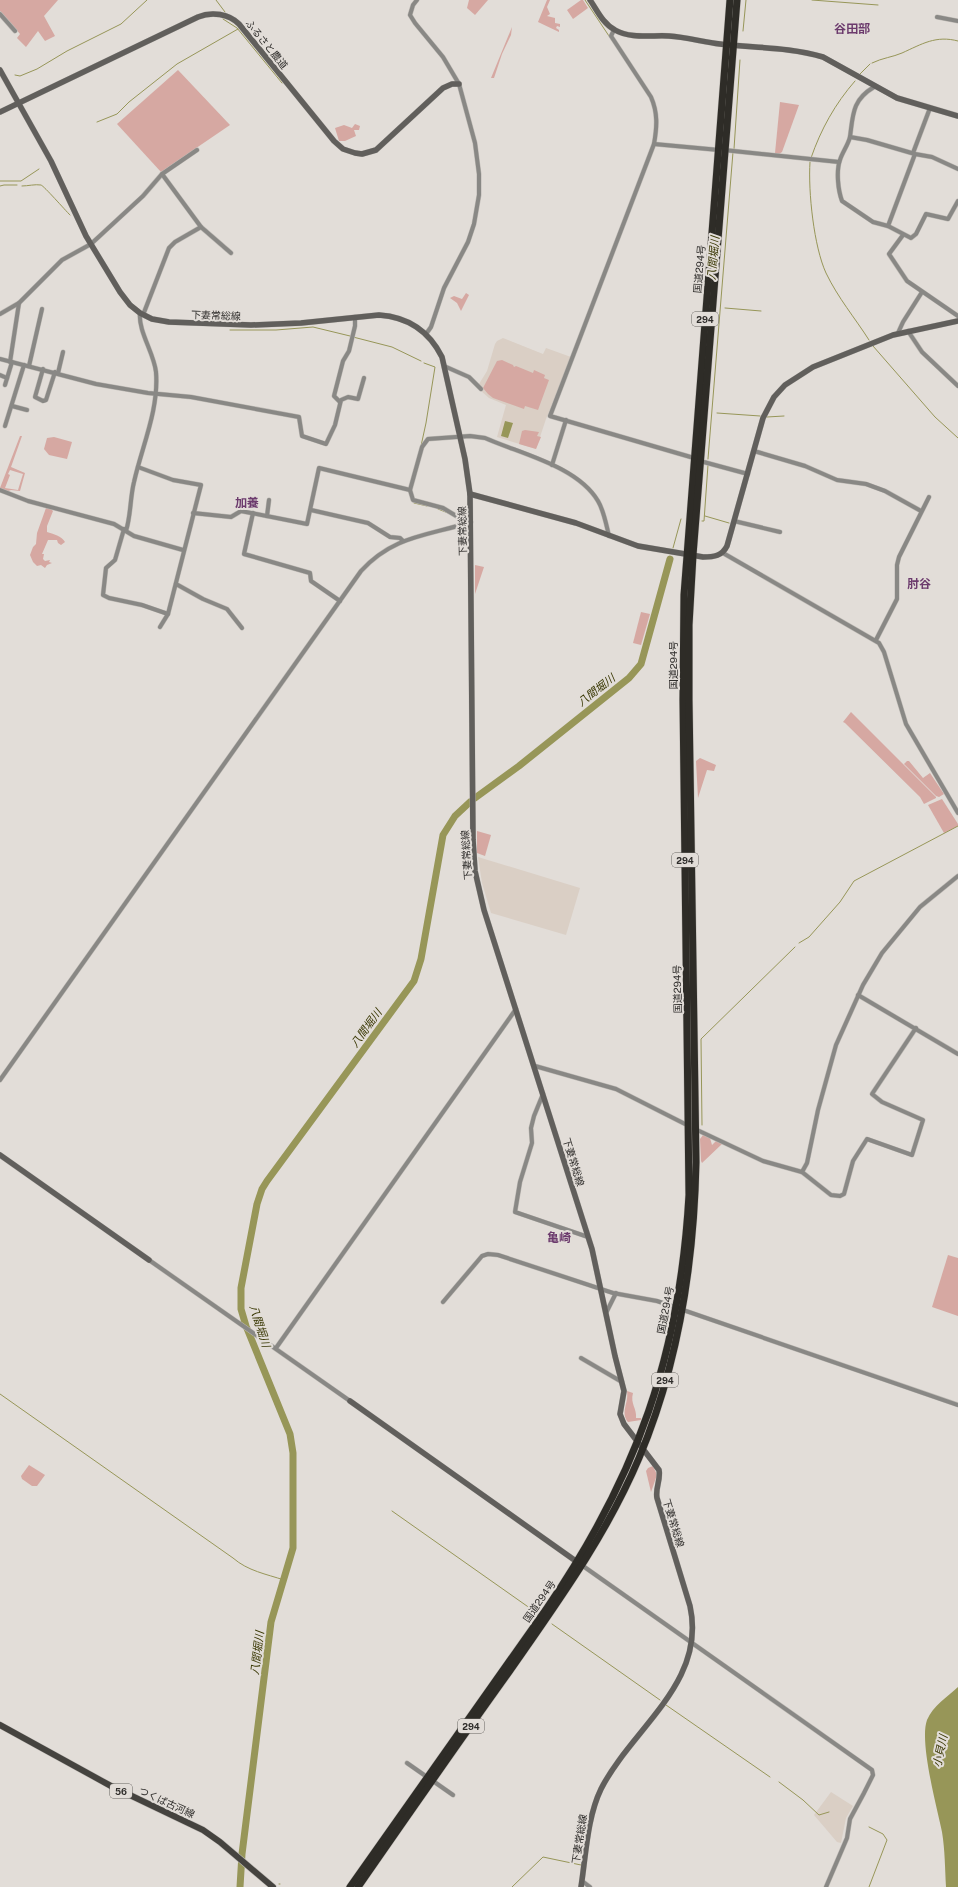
<svg xmlns="http://www.w3.org/2000/svg" width="958" height="1887" font-family="'Public Sans','Noto Sans JP',sans-serif">
<style>
.built{fill:#dacfc5}
.green{fill:#d6a8a2;fill-rule:evenodd}
.water{fill:#979658}
.lines{fill:none;stroke-linecap:round;stroke-linejoin:round}
.stream{stroke:#979658;stroke-width:1}
.river{stroke:#979658;stroke-width:7}
.street-casing{stroke:#bebab5;stroke-width:5}
.secondary-casing{stroke:#bebab5;stroke-width:6}
.primary-casing{stroke:#bebab5;stroke-width:7}
.highway-casing{stroke:#bebab5;stroke-width:8}
.street{stroke:#898885;stroke-width:4}
.secondary{stroke:#615f5c;stroke-width:5.5}
.primary{stroke:#45433f;stroke-width:6}
.highway{stroke:#2e2c27;stroke-width:7}
.labels{text-anchor:middle;dominant-baseline:central;stroke-width:4;stroke-linejoin:round;paint-order:stroke}
.shield{fill:#e2ddd8;stroke:#65625f;stroke-width:1}
.shield-label{font-size:9px;font-weight:bold;fill:#2f2d2b}
.street-label{font-size:10px;fill:#2f2d2b;stroke:#e2ddd8}
.water-label{font-size:11px;font-style:italic;fill:#3a3804;stroke:#e2ddd8}
.quarter-label{font-size:12px;font-weight:bold;fill:#6c3b6d;stroke:#e2ddd8}
</style>
<rect width="100%" height="100%" fill="#e2ddd8"/>
<!-- built -->
<g class="built">
<path d="M503 338 543 354 546 348 571 357 546 419 536 449 497 437 506 405 489 398 480 390 482 387 479 384 487 371 495 344 497 341Z"/>
<path d="M478 857 580 888 566 935 491 913 482 883Z"/>
<path d="M831 1792 853 1806 846 1818 841 1843 837 1842 814 1815Z"/>
</g>
<!-- green -->
<g class="green">
<path d="M0 0H58L44 16 55 36 45 41 38 31 26 47 17 38 20 34 0 11Z"/>
<path d="M469 0H488L475 15 467 8Z"/>
<path d="M547 0H550L547 7 550 14 547 16 555 18V23L560 24V27L557 26 556 28 559 30V32L538 22Z"/>
<path d="M581 0H583L588 8 573 19 567 10Z"/>
<path d="M512 27 511 35 502 54 494 78H491Z"/>
<path d="M178 70 230 125 161 172 117 124Z"/>
<path d="M780 102 799 105 782 152 779 154 775 153Z"/>
<path d="M355 124 360 126 359 130H354L356 136 345 141H339L335 128 344 125 352 128Z"/>
<path d="M466 293 469 295 461 311 457 303 450 298 454 296 462 299Z"/>
<path d="M502 360 513 365 514 367 516 366 533 373 534 370 545 375 544 378 549 380 538 410 525 406 524 409 493 398 488 394 483 388 497 361Z"/>
<path d="M525 430 539 432 537 436 541 437 536 449 519 444 522 431Z"/>
<path d="M20 436H22L11 467 25 473 20 491 11 490 8 491 0 488ZM10 470 23 474 18 490 5 488 10 475 8 474Z"/>
<path d="M54 437 72 442 67 459 49 455 44 449 47 438Z"/>
<path d="M46 508H50L53 511 47 526V532C53 534 62 536 65 542L61 545 58 543 57 540H48L42 554H44L43 559 45 561 50 560 49 562 52 563 47 565 45 568 41 565 37 566 33 562 30 555 33 547 36 544 37 533Z"/>
<path d="M475 565 484 567 475 594Z"/>
<path d="M641 612 650 614 641 645 633 643Z"/>
<path d="M851 712 936 797V798L924 804 920 797 845 723 843 722Z"/>
<path d="M700 758 716 765 714 771 707 770 698 798 696 761Z"/>
<path d="M907 761H909L923 778 930 773 944 794 939 797 936 796 904 764Z"/>
<path d="M942 799 958 824V826L944 833 928 805Z"/>
<path d="M477 831 491 835 485 856 477 853Z"/>
<path d="M703 1135 710 1138 712 1145 717 1140 722 1144 702 1163 701 1161 700 1139Z"/>
<path d="M948 1255 958 1258V1316L932 1307Z"/>
<path d="M627 1391 633 1393C630 1404 637 1408 636 1418H641V1420L628 1422C620 1412 629 1403 627 1391Z"/>
<path d="M29 1465 45 1475 37 1486H32L22 1479 21 1476Z"/>
<path d="M653 1466 657 1475 651 1492 646 1471 648 1468Z"/>
</g>
<!-- water -->
<g class="water">
<path d="M505 421 513 423 508 438 501 436Z"/>
<path d="M958 1687V1887H946C945 1869 945 1850 942 1832 937 1807 919 1742 927 1720 933 1706 947 1697 958 1687Z"/>
</g>
<g class="lines">
<!-- stream -->
<g class="stream">
<path d="M216 0 225 12"/>
<path d="M585 0 613 42"/>
<path d="M812 0 878 5"/>
<path d="M223 19 237 28 282 83"/>
<path d="M743 31 746 0"/>
<path d="M872 63C882 58 893 57 902 53 922 44 936 35 958 41"/>
<path d="M860 74 870 64"/>
<path d="M15 75 20 76 37 69 67 51 121 24 147 0"/>
<path d="M97 122 117 114 129 102 177 64 238 29"/>
<path d="M734 149 740 60"/>
<path d="M811 158C821 129 835 104 855 81"/>
<path d="M810 162C808 192 814 247 826 273 838 298 855 318 869 340"/>
<path d="M0 181H21L39 169"/>
<path d="M0 186 4 185H17"/>
<path d="M22 186C28 186 35 184 41 185 44 186 65 210 70 215"/>
<path d="M725 308 761 311"/>
<path d="M230 330H276L313 327 350 336"/>
<path d="M353 337 392 347 421 361"/>
<path d="M873 346 935 417 958 438"/>
<path d="M717 413 760 416"/>
<path d="M767 417 784 416"/>
<path d="M421 446 426 423 435 367 424 363"/>
<path d="M708 459 733 152"/>
<path d="M414 503 427 506"/>
<path d="M438 509 448 513"/>
<path d="M705 516 729 523"/>
<path d="M702 521H704L708 465"/>
<path d="M467 539V527"/>
<path d="M673 548 681 519"/>
<path d="M799 943 809 937 840 902 854 881 958 826"/>
<path d="M702 1125 701 1039 795 947"/>
<path d="M0 1394 233 1558C248 1571 266 1574 284 1580"/>
<path d="M392 1511 534 1611"/>
<path d="M552 1624 660 1700"/>
<path d="M666 1705 770 1777"/>
<path d="M779 1782 803 1800 819 1815 829 1812"/>
<path d="M869 1827 883 1834 887 1840 869 1887"/>
<path d="M279 1884H280"/>
<path d="M512 1887 543 1857 581 1865"/>
</g>
<!-- river -->
<g class="river">
<path d="M475 798 519 766 629 678 641 664 670 559"/>
<path d="M240 1887 242 1854 271 1622 293 1548V1453L290 1434 246 1326 241 1309V1288L257 1204 262 1189 267 1181 414 981 421 959 443 835 455 816 470 802"/>
</g>
<defs>
<g id="street">
<path d="M417 0 413 5 410 15 415 23 443 57 459 84 475 143 479 174V195L474 224 468 242 444 288 431 327 426 334"/>
<path d="M0 14 15 31"/>
<path d="M937 17 958 21"/>
<path d="M614 30 611 36 651 97C658 113 657 127 654 144L550 416 694 458"/>
<path d="M874 87C852 100 853 115 850 137 848 145 842 153 840 160 836 171 838 190 842 201L873 222 888 226 911 238 916 234 926 214 948 219 958 201"/>
<path d="M850 137 867 140 915 154 932 157 958 169"/>
<path d="M654 144 719 150"/>
<path d="M724 150 839 162"/>
<path d="M913 153 930 108"/>
<path d="M888 226 915 154"/>
<path d="M201 227 231 253"/>
<path d="M903 235 889 254 907 281 958 316"/>
<path d="M0 314 19 303 62 260 91 244 143 196 162 174 197 150"/>
<path d="M143 315 169 248 175 242 201 227 162 174"/>
<path d="M908 331 922 352 958 386"/>
<path d="M898 333 903 322 922 292"/>
<path d="M0 359 96 384 148 393 191 397 299 417 302 436 326 444 335 425 341 400 348 397 358 399 364 378"/>
<path d="M10 362 19 303"/>
<path d="M29 366 42 309"/>
<path d="M444 366 469 377 481 389"/>
<path d="M43 369 35 397 43 401 46 400 55 372"/>
<path d="M58 373 63 352"/>
<path d="M0 375 7 378"/>
<path d="M5 385 12 362"/>
<path d="M340 402 334 396 343 361 349 351 355 326V317"/>
<path d="M12 406 27 410"/>
<path d="M5 426 24 365"/>
<path d="M754 451 805 466 837 480 866 484 885 491 921 511"/>
<path d="M700 461 748 474"/>
<path d="M552 465 566 420"/>
<path d="M138 467 173 480 201 485 168 614 160 627"/>
<path d="M0 490 28 501 114 524 134 536 183 550"/>
<path d="M311 510 368 523 390 537 400 538 403 541"/>
<path d="M193 513 231 517 241 511 307 524 319 468 410 490"/>
<path d="M253 513 244 554 310 573 311 581 340 601"/>
<path d="M267 516 269 500"/>
<path d="M734 521 780 532"/>
<path d="M468 523 443 508 413 500 410 490 422 447 428 439 470 436 485 438C521 454 577 466 598 501 604 511 606 524 609 536"/>
<path d="M124 529 115 560 106 568 103 595 109 598 142 605 168 614"/>
<path d="M126 531C131 515 130 498 134 482 142 446 159 410 156 372 154 353 138 331 140 313"/>
<path d="M723 553 879 643 884 652 906 724 958 813"/>
<path d="M176 584 203 599 227 609 242 628"/>
<path d="M876 640 897 599V565L899 557 929 497"/>
<path d="M858 995 958 1054"/>
<path d="M535 1066 616 1089 689 1126"/>
<path d="M0 1080 361 571C394 535 428 536 471 522"/>
<path d="M543 1094 534 1116 531 1128 532 1143 520 1182 515 1212 588 1237"/>
<path d="M695 1129 763 1161 802 1172 807 1163 818 1110 836 1045 863 985 882 953 920 907 958 876"/>
<path d="M802 1172 831 1195 840 1196 844 1194 853 1161 867 1139 912 1155 923 1120 882 1102 872 1094 916 1028"/>
<path d="M149 1260 350 1401"/>
<path d="M443 1302 482 1256 488 1254 498 1255 613 1293 657 1301 958 1405"/>
<path d="M606 1313 616 1293"/>
<path d="M276 1348 516 1009"/>
<path d="M581 1358 622 1382"/>
<path d="M583 1566 872 1770 873 1775 864 1793 850 1819 847 1838 826 1887"/>
<path d="M407 1763 427 1777"/>
<path d="M433 1781 453 1795"/>
<path d="M582 1881 590 1887"/>
</g>
<g id="secondary">
<path d="M590 0C597 10 603 24 615 30 630 39 652 35 669 36 686 37 703 42 720 44 755 48 790 47 823 57L897 98 958 116"/>
<path d="M0 70 51 161 86 236 120 292 130 305 140 313 152 319 169 322 251 325 301 323 379 315C408 317 429 331 442 357L465 459 470 494 473 840 475 871 484 910 592 1249 615 1356 624 1391 620 1414 624 1424 659 1470C661 1480 655 1488 657 1498L690 1606C707 1683 632 1728 601 1789 587 1818 586 1855 581 1887"/>
<path d="M0 112 198 17C212 11 229 14 239 24L334 141 343 149 355 153 362 154 376 150 443 88 452 84H459"/>
<path d="M470 494 576 523 638 546 703 557C714 557 722 556 727 546L763 418 774 397 785 385 813 367 893 335 958 321"/>
<path d="M0 1155 149 1260"/>
<path d="M350 1401 580 1564"/>
</g>
<path id="primary" d="M0 1725 111 1786 203 1830 220 1842 273 1887"/>
<g id="highway">
<path d="M350 1887 547 1608C637 1476 680 1355 689 1195L683 700 684 595 730 0"/>
<path d="M358 1887C408 1815 458 1743 509 1672 557 1603 606 1536 639 1458 679 1363 694 1264 696 1162L689 700V625L693 555 737 0"/>
</g>
</defs>
<!-- street casing -->
<use href="#street" class="street-casing"/>
<!-- secondary casing -->
<use href="#secondary" class="secondary-casing"/>
<!-- primary casing -->
<use href="#primary" class="primary-casing"/>
<!-- highway casing -->
<use href="#highway" class="highway-casing"/>
<!-- street -->
<use href="#street" class="street"/>
<!-- secondary -->
<use href="#secondary" class="secondary"/>
<!-- primary -->
<use href="#primary" class="primary"/>
<!-- highway -->
<use href="#highway" class="highway"/>
</g>
<g class="labels">
<!-- shield labels -->
<g class="shield">
<rect x="692" y="312" width="26" height="14" rx="3"/>
<rect x="672" y="853" width="26" height="14" rx="3"/>
<rect x="652" y="1373" width="26" height="14" rx="3"/>
<rect x="458" y="1719" width="26" height="14" rx="3"/>
<rect x="110" y="1784" width="22" height="14" rx="3"/>
</g>
<g class="shield-label">
<text x="705" y="319">294</text>
<text x="685" y="860">294</text>
<text x="665" y="1380">294</text>
<text x="471" y="1726">294</text>
<text x="121" y="1791">56</text>
</g>
<!-- street labels -->
<g class="street-label">
<text transform="translate(267 44) rotate(51)">ふるさと農道</text>
<text transform="translate(699 269) rotate(-85)">国道294号</text>
<text transform="translate(216 315) rotate(2)">下妻常総線</text>
<text transform="translate(462 531) rotate(-91)">下妻常総線</text>
<text transform="translate(673 665) rotate(-90)">国道294号</text>
<text transform="translate(466 855) rotate(-94)">下妻常総線</text>
<text transform="translate(677 989) rotate(-91)">国道294号</text>
<text transform="translate(574 1162) rotate(73)">下妻常総線</text>
<text transform="translate(665 1310) rotate(-79)">国道294号</text>
<text transform="translate(674 1523) rotate(73)">下妻常総線</text>
<text transform="translate(539 1601) rotate(-55)">国道294号</text>
<text transform="translate(167 1802) rotate(25)">つくば古河線</text>
<text transform="translate(579 1839) rotate(-81)">下妻常総線</text>
</g>
<!-- water labels -->
<g class="water-label">
<text transform="translate(713 258) rotate(-85)">八間堀川</text>
<text transform="translate(596 690) rotate(-38)">八間堀川</text>
<text transform="translate(366 1028) rotate(-54)">八間堀川</text>
<text transform="translate(260 1326) rotate(72)">八間堀川</text>
<text transform="translate(257 1653) rotate(-83)">八間堀川</text>
<text transform="translate(940 1751) rotate(-78)">小貝川</text>
</g>
<!-- quarter labels -->
<g class="quarter-label">
<text x="852" y="29">谷田部</text>
<text x="247" y="503">加養</text>
<text x="919" y="584">肘谷</text>
<text x="559" y="1238">亀崎</text>
</g>
</g>
</svg>
